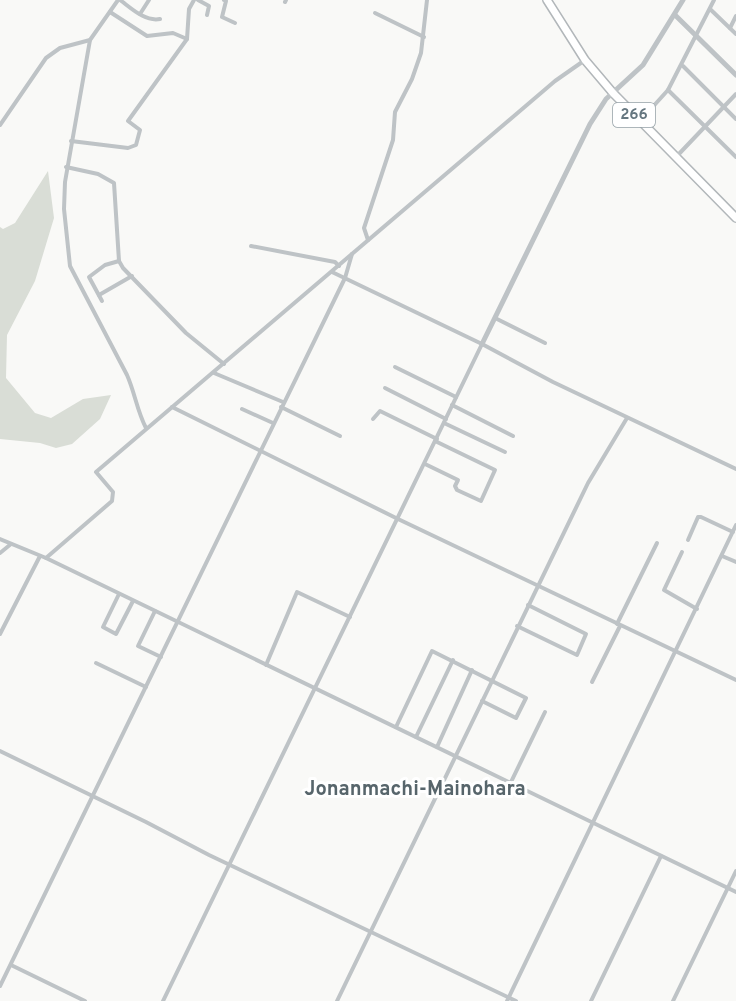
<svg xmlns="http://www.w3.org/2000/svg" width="736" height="1001" font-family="Overpass,sans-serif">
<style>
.green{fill:#d9ddd6}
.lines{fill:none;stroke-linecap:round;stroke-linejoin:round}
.trunk-casing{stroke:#b2b7ba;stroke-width:10}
.minor{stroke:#bec3c6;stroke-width:4}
.tertiary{stroke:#bec3c6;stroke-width:5}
.trunk{stroke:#fff;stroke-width:7}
.labels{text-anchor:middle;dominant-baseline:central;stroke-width:6;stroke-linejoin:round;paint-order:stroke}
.shield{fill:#fff;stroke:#94a0a6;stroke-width:1.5}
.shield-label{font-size:15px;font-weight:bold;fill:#667780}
.quarter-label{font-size:20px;font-weight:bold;fill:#57656b;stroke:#fff}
</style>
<rect width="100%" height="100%" fill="#f9f9f7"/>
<!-- green -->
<path class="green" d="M48 171 54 218 35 281 7 335 6 378 35 413 51 418 83 399 111 395 100 419 72 444 56 448 40 443 0 439V227L3 229 15 223Z"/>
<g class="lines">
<defs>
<path id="trunk" d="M547 0 585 60 613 93 736 218"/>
</defs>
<!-- trunk casing -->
<use href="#trunk" class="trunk-casing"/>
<!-- minor -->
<g class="minor">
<path d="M120 0C131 8 145 22 160 19"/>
<path d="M198 0 209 6 207 15"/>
<path d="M224 0 226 1 222 17 235 23"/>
<path d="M285 2 286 0"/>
<path d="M710 9 736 34"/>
<path d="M110 12 147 36 173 33 187 39"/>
<path d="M375 13 424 37"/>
<path d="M140 14 149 0"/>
<path d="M730 28 736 16"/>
<path d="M90 40 65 182 64 209 70 266 127 375C135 393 137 411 146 428"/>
<path d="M683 66 736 119"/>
<path d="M668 90 736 157"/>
<path d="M640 121 668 90 714 0"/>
<path d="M0 125 46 58 60 48 90 40 118 0"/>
<path d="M71 141 128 148 136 145 140 130 128 121 187 39 189 9 194 0"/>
<path d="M677 156 736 94"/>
<path d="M66 167 98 174 114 183 119 261 123 268 186 333 224 364"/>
<path d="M368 240 364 228 393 140 395 112 412 79 421 53 427 0"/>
<path d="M251 246 335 262 339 266"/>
<path d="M332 272 482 344 553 382 736 469"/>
<path d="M99 295 132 276"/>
<path d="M102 301 89 277 105 265 119 261"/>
<path d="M495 318 545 343"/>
<path d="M395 367 456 397"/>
<path d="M214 373 283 402"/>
<path d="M385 388 446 419"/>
<path d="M452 405 513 436"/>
<path d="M172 407 398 519 736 680"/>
<path d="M281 407 340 436"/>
<path d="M242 409 273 423"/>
<path d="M373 419 380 411 437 439"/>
<path d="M444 423 505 452"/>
<path d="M425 464 458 480 455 486 457 490 481 501 495 470 435 441"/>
<path d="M0 539 46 558 736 892"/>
<path d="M688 540 698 517H701L733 532"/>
<path d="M682 552 664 590 697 609"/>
<path d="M0 553 11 544"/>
<path d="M722 556 736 562"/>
<path d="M46 558 112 501 113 492 96 472 555 81 585 60"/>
<path d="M119 594 103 627 116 634 133 601"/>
<path d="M155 611 138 646 161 657"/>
<path d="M617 624 657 543"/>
<path d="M517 626 577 655 586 634 528 605"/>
<path d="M0 634 40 556"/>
<path d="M96 663 146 687"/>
<path d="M266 665 297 592 350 617"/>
<path d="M592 682 620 626"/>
<path d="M396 727 432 651 526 698 516 718 482 701"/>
<path d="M416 737 453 660"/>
<path d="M437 747 472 670"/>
<path d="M0 751 146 822 209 855 516 1001"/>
<path d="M511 782 545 712"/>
<path d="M11 965 85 1001"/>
<path d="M0 986 345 278 352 254"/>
<path d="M163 1001 482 344"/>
<path d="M337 1001 588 483 627 418"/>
<path d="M507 1001 736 525"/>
<path d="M591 1001 661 856"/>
<path d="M673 1001 736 871"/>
</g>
<!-- tertiary -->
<g class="tertiary">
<path d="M675 15 736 75"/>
<path d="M482 344 590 124 606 99 643 65 683 0"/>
</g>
<!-- trunk -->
<use href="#trunk" class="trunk"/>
</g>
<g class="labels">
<!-- shield labels -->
<rect class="shield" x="613" y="103" width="42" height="24" rx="4.5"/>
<g class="shield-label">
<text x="634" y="115">266</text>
</g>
<!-- quarter labels -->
<g class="quarter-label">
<text x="415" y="790">Jonanmachi-Mainohara</text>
</g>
</g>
</svg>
